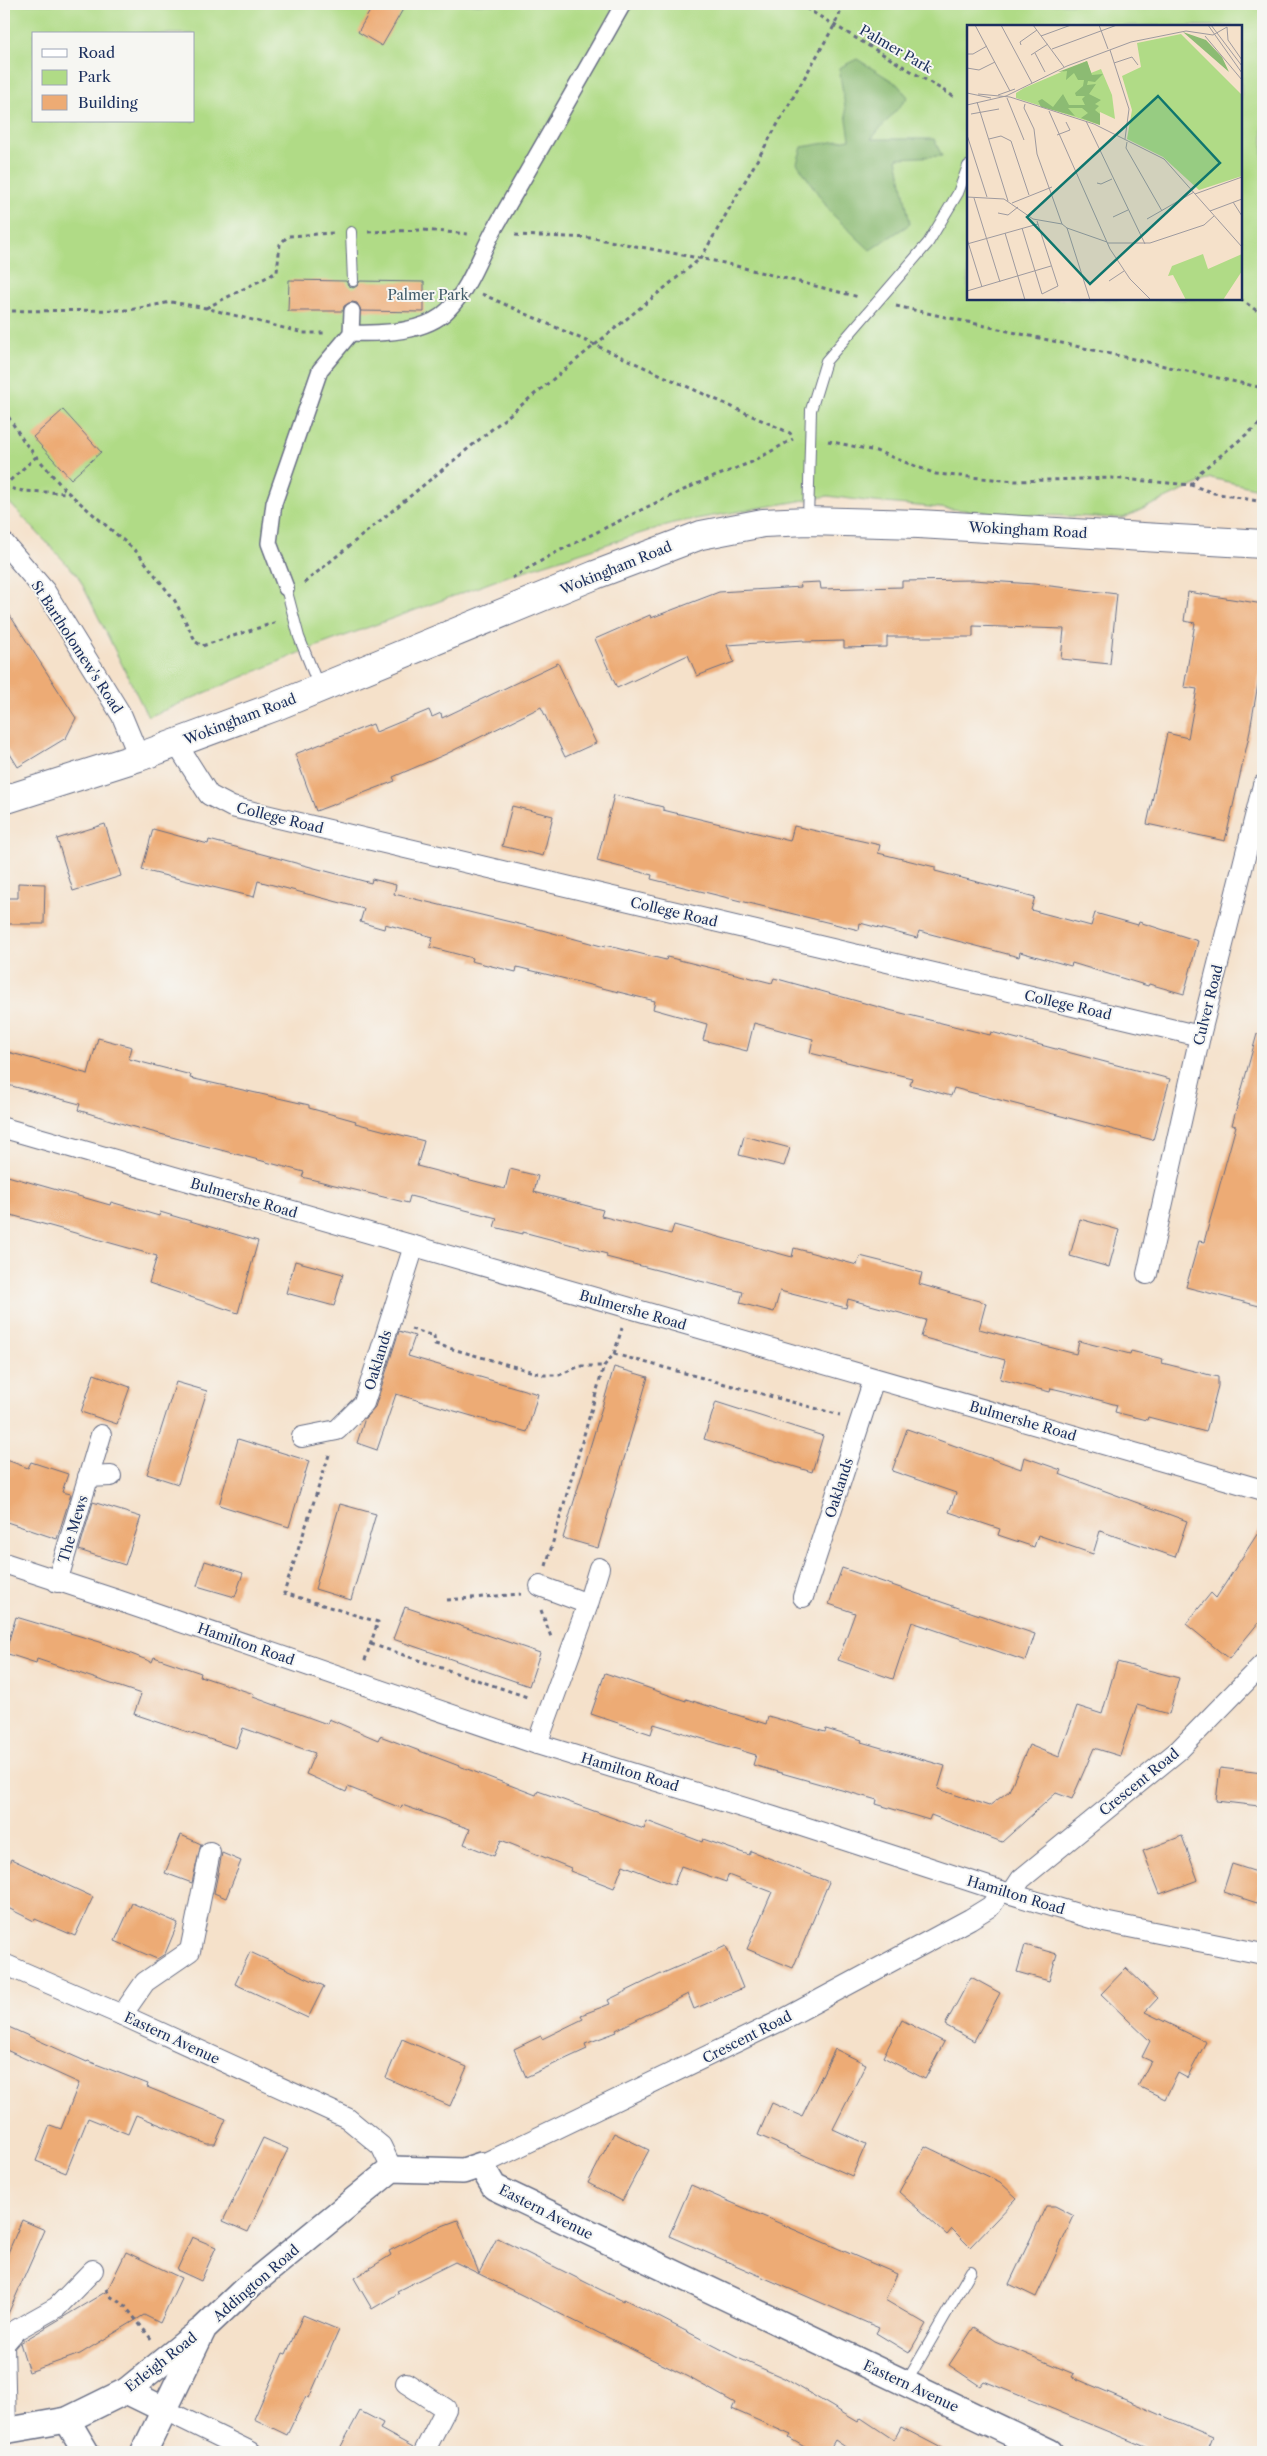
<svg xmlns="http://www.w3.org/2000/svg" width="1267" height="2456" font-family="'Libre Caslon Text',serif">
<style>
.green{fill:#b0db86;stroke:#668572;fill-rule:evenodd}
.forest{fill:#8cbb73;stroke:#547568}
.building{fill:#edab74}
.lines{fill:none;stroke-linecap:round;stroke-linejoin:round}
.service-casing{stroke:#676d84;stroke-width:12}
.pedestrian-casing{stroke:#676d84;stroke-width:18}
.minor-casing{stroke:#676d84;stroke-width:22}
.tertiary-casing{stroke:#676d84;stroke-width:28}
.primary-casing{stroke:#676d84;stroke-width:30}
.path{stroke:#676d84;stroke-width:3;stroke-dasharray:4 4;stroke-linecap:butt}
.service{stroke:#fff;stroke-width:10}
.pedestrian{stroke:#fff;stroke-width:15}
.minor{stroke:#fff;stroke-width:20}
.tertiary{stroke:#fff;stroke-width:25}
.primary{stroke:#fff;stroke-width:28}
.labels{text-anchor:middle;dominant-baseline:central;stroke-width:4;stroke-linejoin:round;paint-order:stroke}
.street-label{font-size:14px;fill:#1b2f5e;stroke:#f6f6f2}
.park-label{font-size:14px;fill:#405a68;stroke:#f6f6f2}
.inset-road{fill:none;stroke:#9e9a9f;stroke-width:1}
.view{fill:#0f766e;fill-opacity:0.15;stroke:#0f766e;stroke-width:2.5}
.inset-edge{fill:none;stroke:#1b2f5e;stroke-width:2.5}
</style>
<rect width="100%" height="100%" fill="#f6f6f2"/>
<filter id="ink" filterUnits="userSpaceOnUse"><feTurbulence type="fractalNoise" baseFrequency=".02" numOctaves="2"/><feDisplacementMap in="SourceGraphic" scale="10" xChannelSelector="R" yChannelSelector="G"/><feConvolveMatrix kernelMatrix="1 2 1 2 8 2 1 2 1" color-interpolation-filters="sRGB"/></filter>
<filter id="wash" filterUnits="userSpaceOnUse"><feTurbulence type="fractalNoise" baseFrequency=".0096" numOctaves="4" result="noise"/><feDisplacementMap in="SourceGraphic" scale="20" xChannelSelector="R" yChannelSelector="G"/><feGaussianBlur stdDeviation="1.12" result="paint"/><feColorMatrix in="noise" values="0 0 0 0 0 0 0 0 0 0 0 0 0 0 0 0 0 1.4 0 .05"/><feComposite in="paint" operator="in"/></filter>
<g filter="url(#wash)">
<rect width="100%" height="100%" fill="#f5e1ca"/>
<!-- green -->
<path class="green" d="M4 4H1263V490L1211 478 1123 518 1006 514 874 502 828 496 673 523 508 576 304 651 148 717 78 576 4 497ZM968 26H1241V299H968ZM34 34H194V121H34Z"/>
<!-- forest -->
<path class="forest" d="M857 59 897 84 908 97 871 139H934L942 156 897 158 910 224 870 250 831 213 797 163 802 147 850 139 839 68Z"/>
<g id="blocks">
<!-- building -->
<g class="building">
<path d="M374 4H406L382 46 358 32Z"/>
<path d="M289 280 346 281 348 285 353 288 357 286 360 281 424 282V312L361 311 357 303 352 302 344 306 343 311H288Z"/>
<path d="M63 410 101 452 71 479 33 437Z"/>
<path d="M973 580 1034 584 1117 594 1110 664 1061 659 1064 629 973 626V637H887V647L844 648V641L804 642V640L727 645 734 662 715 669 697 676 688 655 617 688 595 639 650 615 651 618 719 592 801 587 800 583 820 582 821 589 902 587V581Z"/>
<path d="M1188 592 1263 604V655L1249 736 1225 841 1147 824 1167 733 1188 738 1193 711 1197 689 1184 687 1195 623 1184 621Z"/>
<path d="M4 606 76 718 66 738 18 767 4 744Z"/>
<path d="M558 663 596 743 565 757 541 707 446 754 393 777 395 781 316 811 295 754 373 724 376 732 429 710 432 717 441 713 442 718Z"/>
<path d="M614 795 663 807V810L790 841 794 826 880 845 878 853 935 867V871L1035 897 1031 910 1091 926 1095 913 1138 925 1139 922 1198 941 1184 994 1149 984 1148 986 1072 963 1071 966 1020 952 1019 957 919 931 917 938 860 923 859 930 651 879 652 875 597 861Z"/>
<path d="M512 806 553 816 543 856 502 846Z"/>
<path d="M105 824 121 876 73 891 57 839Z"/>
<path d="M153 829 208 844 209 840 371 883 372 879 396 885 394 894 527 926 605 947V945L666 960 667 957 772 983 774 978 893 1011 990 1035 991 1032 1170 1079 1153 1140 954 1088 951 1096 910 1085 912 1078 810 1053 813 1039 754 1023 747 1051 703 1040 707 1024 653 1009 655 1001 517 967 516 972 471 961 472 958 430 947 433 937 385 924 384 929 360 922 364 909 258 881 254 897 142 870Z"/>
<path d="M18 883 45 884 44 924H4V898H18Z"/>
<path d="M1257 1034 1263 1035V1307L1186 1287 1199 1241 1204 1242 1236 1126 1232 1125Z"/>
<path d="M98 1038 132 1047 129 1059 191 1075 190 1078 309 1105V1108L356 1121 355 1123 424 1141 417 1166 505 1189 510 1169 538 1176 534 1192 603 1210 601 1216 671 1234 674 1225 792 1257 794 1248 857 1265 860 1256 884 1262 922 1273 919 1284 986 1303 979 1329 1076 1354 1079 1341 1130 1354 1131 1351 1163 1359 1162 1363 1218 1377V1386L1206 1432 1148 1417 1147 1420 1115 1412 1117 1405 1081 1395 1051 1388 1050 1392 1000 1379 1005 1360 921 1337 926 1320 848 1299 846 1308 780 1291 774 1312 740 1303 743 1292 606 1257 607 1254 523 1232V1234L494 1227 497 1218 410 1196 408 1203 302 1177 304 1172 130 1126 78 1110 80 1104 4 1084V1051L88 1074Z"/>
<path d="M744 1136 790 1148 784 1166 739 1155Z"/>
<path d="M4 1175 110 1205 111 1202 159 1216 160 1212 258 1241 238 1313 149 1283 157 1256 4 1213Z"/>
<path d="M1080 1219 1119 1230 1109 1267 1070 1256Z"/>
<path d="M295 1261 343 1274 334 1306 286 1293Z"/>
<path d="M399 1331 415 1336 408 1356 538 1394 527 1432 396 1394 377 1450 357 1443 365 1418 375 1407Z"/>
<path d="M614 1367 648 1377 598 1548 563 1538Z"/>
<path d="M94 1374 130 1387 117 1424 81 1412Z"/>
<path d="M176 1382 207 1391 178 1484 147 1474Z"/>
<path d="M716 1402 823 1436 812 1472 704 1439Z"/>
<path d="M907 1429 1021 1469 1024 1457 1061 1470 1059 1474 1187 1521 1175 1557 1100 1531 1093 1554 1038 1535 1034 1547 998 1535 1000 1529 949 1512 956 1493 892 1471Z"/>
<path d="M238 1439 309 1461 289 1527 219 1505Z"/>
<path d="M4 1459 28 1468 31 1462 68 1474 62 1492 71 1494 57 1539 4 1521Z"/>
<path d="M93 1502 141 1517 125 1565 79 1550Z"/>
<path d="M340 1504 376 1514 351 1600 315 1589Z"/>
<path d="M1263 1525V1617L1229 1659 1186 1624 1211 1593 1216 1598Z"/>
<path d="M205 1561 243 1573 235 1597 197 1586Z"/>
<path d="M842 1568 1035 1634 1026 1661 912 1622 893 1679 838 1660 855 1613 829 1604Z"/>
<path d="M405 1607 540 1653 529 1686 393 1639Z"/>
<path d="M16 1617 100 1642 152 1662 154 1657 201 1673 200 1676 254 1694 253 1697 327 1724 329 1719 378 1740 380 1736 536 1795 538 1791 644 1829 647 1821 702 1842 703 1839 749 1855 751 1851 829 1882 793 1968 747 1949 772 1892 728 1875 726 1882 681 1866 674 1885 623 1865 614 1888 570 1871 571 1868 501 1840 494 1856 464 1844 470 1829 402 1805 401 1808 348 1787 346 1792 306 1774 315 1753 243 1728 236 1748 134 1714 141 1694 37 1659 36 1663 5 1653Z"/>
<path d="M1117 1662 1179 1678 1169 1714 1137 1705 1120 1756 1094 1748 1072 1799 1056 1793 1002 1842 931 1815 929 1820 876 1804 877 1800 753 1765 756 1755 654 1724 651 1734 591 1714 605 1673 686 1701V1699L766 1724 768 1716 825 1732 826 1729 862 1740 861 1742 945 1766 938 1789 989 1806 1009 1791 1029 1745 1059 1757 1077 1706 1102 1714Z"/>
<path d="M1220 1768 1263 1773 1259 1806 1216 1801Z"/>
<path d="M181 1835 201 1844 192 1883 165 1873Z"/>
<path d="M1182 1836 1198 1880 1160 1894 1143 1851Z"/>
<path d="M222 1853 241 1861 226 1898 214 1893Z"/>
<path d="M11 1859 93 1897 75 1936 35 1919 34 1921 4 1906V1873Z"/>
<path d="M1232 1864 1263 1874V1884L1257 1903 1223 1892Z"/>
<path d="M132 1903 178 1923 165 1954 157 1959 115 1941Z"/>
<path d="M1025 1945 1057 1954 1049 1981 1017 1972Z"/>
<path d="M726 1946 743 1988 694 2009 688 1994 616 2030 617 2032 585 2044 587 2049 526 2077 514 2049 541 2036 542 2039 583 2019 581 2015 610 2004 608 2000 661 1974Z"/>
<path d="M250 1952 324 1986 308 2018 235 1984Z"/>
<path d="M1126 1968 1158 1998 1145 2012 1206 2042 1187 2078 1178 2073 1165 2099 1138 2086 1151 2061 1142 2057 1150 2041 1101 1994Z"/>
<path d="M971 1977 1000 1993 974 2041 945 2025Z"/>
<path d="M902 2020 944 2042 925 2079 883 2057Z"/>
<path d="M4 2025 87 2062 88 2061 148 2084 147 2087 226 2119 215 2144H207L136 2115 128 2134 88 2118 66 2173 36 2161 50 2125 61 2129 79 2083 4 2049Z"/>
<path d="M402 2039 467 2067 450 2106 386 2078Z"/>
<path d="M835 2049 866 2064 833 2129 866 2144 852 2176 758 2135 772 2103 802 2116Z"/>
<path d="M614 2133 649 2150 622 2201 588 2183Z"/>
<path d="M263 2138 288 2149 248 2232 223 2221Z"/>
<path d="M925 2146 1000 2182 1017 2198 970 2247 952 2229 947 2235 899 2192Z"/>
<path d="M691 2185 897 2274 885 2300 926 2324 909 2353 876 2333 879 2328 669 2236Z"/>
<path d="M1046 2206H1055L1074 2216 1036 2297 1009 2284Z"/>
<path d="M22 2220 45 2230 4 2323V2262Z"/>
<path d="M458 2220 479 2273 497 2238 623 2301 624 2299 738 2358 784 2378 858 2422 861 2418 894 2440 901 2427 949 2452H853L835 2440 828 2452H813L789 2438 791 2435 732 2409 735 2403 688 2377 455 2262 397 2291 399 2293 372 2309 354 2278 391 2255 389 2251 426 2232Z"/>
<path d="M192 2237 216 2247 201 2281 177 2270Z"/>
<path d="M126 2252 181 2278 160 2323 144 2315 80 2354 29 2372 20 2343 107 2291Z"/>
<path d="M303 2315 339 2330 309 2398 306 2396 287 2435 254 2419 283 2353 286 2354Z"/>
<path d="M974 2327 995 2341 1074 2374 1072 2377 1213 2437 1207 2452H1158L984 2381 980 2386 949 2365Z"/>
<path d="M360 2411 383 2423 380 2429 413 2447 412 2452H338Z"/>
</g>
</g>
</g>
<g filter="url(#ink)">
<use href="#blocks" fill-opacity="0" stroke="#676d84" stroke-width="1"/>
<g class="lines">
<defs>
<g id="service">
<path d="M351 232 353 281"/>
<path d="M808 520 811 410 826 361 928 243 958 193 968 166"/>
<path d="M286 588 299 637 319 687"/>
<path d="M906 2383 971 2271"/>
</g>
<g id="pedestrian">
<path d="M351 333C381 334 426 333 448 310 470 288 480 255 495 228 538 153 581 79 623 4"/>
<path d="M286 588 269 543 274 503 320 370 351 333 352 311"/>
</g>
<g id="minor">
<path d="M4 543 45 591 122 716 139 757"/>
<path d="M176 743 209 795 232 807 1200 1036"/>
<path d="M4 1128 1263 1490"/>
<path d="M1147 1274 1200 1036 1263 785"/>
<path d="M302 1437 337 1430 364 1403 414 1246"/>
<path d="M88 1477 111 1476"/>
<path d="M4 1563 117 1600 537 1744 774 1817 1001 1891 1104 1922 1263 1954"/>
<path d="M57 1582 101 1435"/>
<path d="M540 1586 588 1604"/>
<path d="M803 1597 874 1379"/>
<path d="M537 1744 588 1604 599 1568"/>
<path d="M1011 1894 1021 1879 1179 1750 1263 1664"/>
<path d="M4 1964 122 2015 347 2118 381 2146 392 2169"/>
<path d="M122 2015 145 1982 190 1951 210 1852"/>
<path d="M481 2165 784 2019 970 1919 991 1906 1001 1891"/>
<path d="M406 2383 446 2409 424 2452"/>
<path d="M165 2410 251 2452"/>
<path d="M6 2430 4 2344 16 2330 57 2307 93 2270"/>
</g>
<g id="tertiary">
<path d="M126 2391 165 2410"/>
<path d="M67 2420 86 2452"/>
<path d="M4 2431 67 2420 126 2391 200 2331"/>
<path d="M144 2452 204 2328 243 2291 392 2169 463 2171 481 2165 494 2187 1050 2452"/>
</g>
<path id="primary" d="M4 800 139 757 274 707 595 575 701 535 763 523 808 521 919 524 1263 544"/>
</defs>
<!-- service casing -->
<use href="#service" class="service-casing"/>
<!-- pedestrian casing -->
<use href="#pedestrian" class="pedestrian-casing"/>
<!-- minor casing -->
<use href="#minor" class="minor-casing"/>
<!-- tertiary casing -->
<use href="#tertiary" class="tertiary-casing"/>
<!-- primary casing -->
<use href="#primary" class="primary-casing"/>
<!-- path -->
<g class="path">
<path d="M799 4 956 98"/>
<path d="M368 232 423 230 469 234"/>
<path d="M515 235 594 238 724 263 859 297"/>
<path d="M482 294 790 433 792 436"/>
<path d="M1240 299 1263 315"/>
<path d="M896 306 1263 388"/>
<path d="M206 308 277 272 280 244 288 236 334 233"/>
<path d="M4 311 129 310 171 302 206 308 303 333H324"/>
<path d="M4 410 25 443 64 489 138 553 175 601 196 642 202 646 277 622"/>
<path d="M828 441 876 451 936 474 1015 481 1111 478 1191 485 1214 493 1263 502"/>
<path d="M1191 485 1199 473 1263 421"/>
<path d="M4 486 36 457"/>
<path d="M4 487 23 491 68 493"/>
<path d="M512 578 553 554 647 507 701 482 752 462 793 439"/>
<path d="M304 583 701 258 834 26 843 6"/>
<path d="M411 1329 434 1336 435 1344 544 1375H559L580 1366H604"/>
<path d="M614 1354 840 1415"/>
<path d="M329 1455 284 1593 378 1622 364 1663"/>
<path d="M546 1566 604 1366 614 1354 622 1328"/>
<path d="M447 1600 521 1594"/>
<path d="M541 1610 551 1637"/>
<path d="M371 1644 530 1698"/>
<path d="M106 2289 110 2296 125 2306 152 2340"/>
</g>
<!-- service -->
<use href="#service" class="service"/>
<!-- pedestrian -->
<use href="#pedestrian" class="pedestrian"/>
<!-- minor -->
<use href="#minor" class="minor"/>
<!-- tertiary -->
<use href="#tertiary" class="tertiary"/>
<!-- primary -->
<use href="#primary" class="primary"/>
</g>
</g>
<g class="labels">
<!-- street labels -->
<g class="street-label">
<text transform="translate(896 49) rotate(30)">Palmer Park</text>
<text transform="translate(1028 530) rotate(3)">Wokingham Road</text>
<text transform="translate(616 568) rotate(-22)">Wokingham Road</text>
<text transform="translate(77 647) rotate(57)">St Bartholomew's Road</text>
<text transform="translate(240 719) rotate(-21)">Wokingham Road</text>
<text transform="translate(280 818) rotate(14)">College Road</text>
<text transform="translate(674 912) rotate(13)">College Road</text>
<text transform="translate(1068 1005) rotate(13)">College Road</text>
<text transform="translate(1208 1005) rotate(-76)">Culver Road</text>
<text transform="translate(244 1198) rotate(16)">Bulmershe Road</text>
<text transform="translate(633 1310) rotate(16)">Bulmershe Road</text>
<text transform="translate(378 1360) rotate(-73)">Oaklands</text>
<text transform="translate(1023 1421) rotate(16)">Bulmershe Road</text>
<text transform="translate(839 1488) rotate(-72)">Oaklands</text>
<text transform="translate(73 1529) rotate(-73)">The Mews</text>
<text transform="translate(246 1644) rotate(19)">Hamilton Road</text>
<text transform="translate(630 1772) rotate(17)">Hamilton Road</text>
<text transform="translate(1139 1782) rotate(-39)">Crescent Road</text>
<text transform="translate(1016 1895) rotate(17)">Hamilton Road</text>
<text transform="translate(747 2037) rotate(-27)">Crescent Road</text>
<text transform="translate(172 2038) rotate(25)">Eastern Avenue</text>
<text transform="translate(546 2212) rotate(27)">Eastern Avenue</text>
<text transform="translate(256 2283) rotate(-41)">Addington Road</text>
<text transform="translate(161 2362) rotate(-38)">Erleigh Road</text>
<text transform="translate(911 2386) rotate(25)">Eastern Avenue</text>
</g>
<!-- park labels -->
<g class="park-label">
<text x="428" y="295">Palmer Park</text>
</g>
</g>
<!-- overview -->
<g transform="translate(967 25)">
<rect width="275" height="275" fill="#f5e1ca"/>
<path d="M214 9 275 70V151L232 165 196 132 160 114 165 85 155 51 174 42 170 18ZM120 36 124 48 134 44 145 70 148 94 133 87V100L49 73V68L57 63ZM236 229 241 244 275 229V246L256 275H219L206 250 201 251 205 241Z" fill="#b0db86"/>
<path d="M216 7 239 15 255 32 262 47ZM120 36 125 50 136 49 128 57 121 56 120 60 129 59 122 69 134 75 128 79 132 81 128 85 133 89V100L114 93 121 88 115 83H101L108 91 74 82 71 76 75 74 86 82 96 69 102 80H118L115 74 118 71H109L108 68 116 61 117 55H111L107 48 99 55 100 46 91 47Z" fill="#8cbb73"/>
<path class="inset-road" d="M8 0 43 66M34 0 65 58M66 0 97 42M132 0 141 24M241 0 275 48M244 0 275 41M260 2 261 15 275 35M74 11 104 0M238 11 275 55M54 20 53 17 70 5M85 24 150 0M143 25 162 84 158 114M68 28 78 47M0 29H6L20 21M64 30 81 19M147 38 165 32 171 40M0 43 12 45 28 37M0 68 24 73M11 69 43 72 127 99 197 134 275 222M31 70 48 64M40 73 57 115M10 77 41 176M58 79 57 83 67 104 70 129 95 199 100 203 123 275M0 80 39 71 100 41 164 17 219 6 246 10 260 2M82 86 143 224 163 254 184 275M4 89 32 84M119 96 178 219M0 110 20 172M90 110 103 105 99 97M22 114 34 111 44 116 62 170M160 117 159 123 195 186M130 158 134 159 145 154M228 169 275 152M0 172 37 174 66 194 95 199M7 173 33 257M266 177 275 191M45 178 85 162M243 186 275 174M31 188 41 190 51 182M146 192 161 185M180 194 227 167M55 203 75 269 91 261 70 196M100 203 140 217M38 208 58 275M0 214 15 262M140 218H183L237 200 247 191M0 219 71 199M142 256 157 246M0 266 84 241"/>
<path class="view" d="M191 71 253 138 123 259 60 192Z"/>
<rect width="275" height="275" class="inset-edge"/>
</g>
<!-- margin -->
<rect width="1267" height="2456" fill="none" stroke="#f6f6f2" stroke-width="20"/>
<!-- legend -->
<rect x="32" y="32" width="162" height="90" fill="#f6f6f2" stroke="#9ea6b7"/>
<rect x="42" y="49" width="25" height="8" fill="#ffffff" stroke="#9ea6b7"/>
<text x="78" y="58" font-size="15" fill="#1b2f5e">Road</text>
<rect x="42" y="70" width="25" height="15" fill="#b0db86" stroke="#9ea6b7"/>
<text x="78" y="82" font-size="15" fill="#1b2f5e">Park</text>
<rect x="42" y="95" width="25" height="15" fill="#edab74" stroke="#9ea6b7"/>
<text x="78" y="108" font-size="15" fill="#1b2f5e">Building</text>
</svg>
